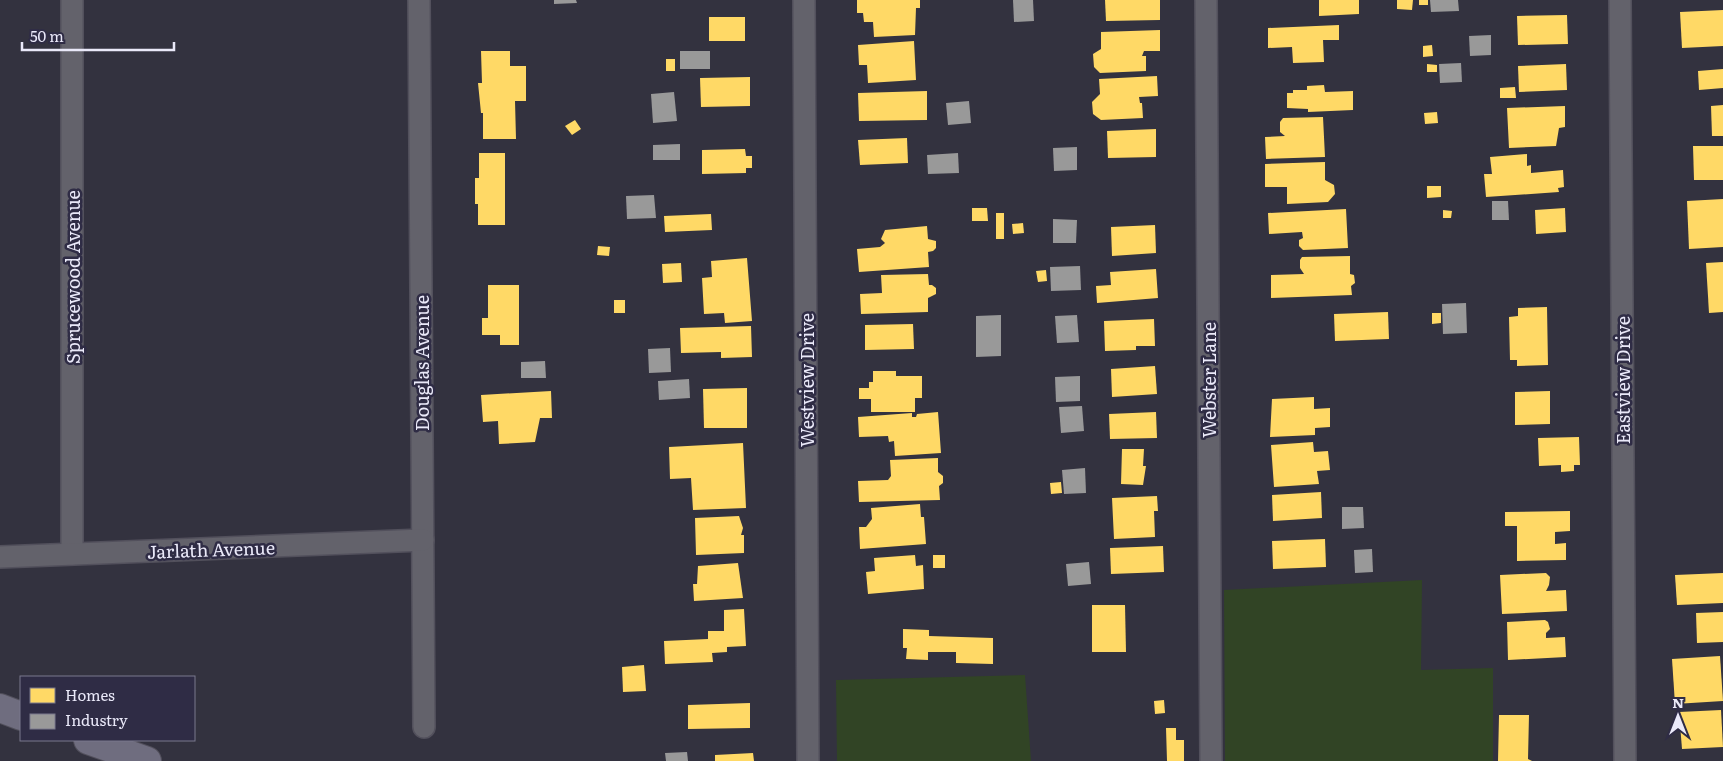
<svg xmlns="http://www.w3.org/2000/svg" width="1723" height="761" font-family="Literata,serif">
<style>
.green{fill:#314425}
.homes{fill:#ffd966}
.industry{fill:#999}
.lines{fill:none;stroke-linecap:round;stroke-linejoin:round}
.minor-casing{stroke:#52505c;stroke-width:24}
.highway-casing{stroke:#52505c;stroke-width:30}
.minor{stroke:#63626b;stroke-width:21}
.highway{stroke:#6f6d7f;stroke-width:28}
.labels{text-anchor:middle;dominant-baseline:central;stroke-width:5;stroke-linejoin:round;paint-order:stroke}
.street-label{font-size:18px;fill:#eae9f9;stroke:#2f2c45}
</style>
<rect width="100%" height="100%" fill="#33323f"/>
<!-- green -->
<g class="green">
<path d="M1422 580 1421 670 1493 668V761H1225L1224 590Z"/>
<path d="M1025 675 1031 761H837L836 680Z"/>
</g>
<!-- homes -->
<g class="homes">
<path d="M857 0H920V8H916L915 35 874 37 873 22H864L863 13H857Z"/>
<path d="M1105 0H1160V20L1106 21Z"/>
<path d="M1319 0H1359V14L1319 16Z"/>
<path d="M1397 0H1413L1412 10 1397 9Z"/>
<rect x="1419" y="0" width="9" height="5"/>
<path d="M1723 10V46L1682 48 1680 12Z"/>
<path d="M1567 15 1568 44 1518 45 1517 16Z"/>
<rect x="709" y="17" width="36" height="24"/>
<path d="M1339 25V40H1323L1324 62 1293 63 1292 47 1268 48V28Z"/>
<path d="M1160 30V51H1144L1142 56H1146V71L1100 73 1094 67 1093 54 1101 49V32Z"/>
<path d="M914 41 916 80 868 83 867 65H859L858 45Z"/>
<path d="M1432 45 1433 56 1423 57V46Z"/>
<path d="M481 51H510V66H526V101H515L516 139H483V113H481L478 83H482Z"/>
<rect x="666" y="59" width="9" height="12"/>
<path d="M1427 64 1437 65V72H1427Z"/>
<path d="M1566 64 1567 90 1519 92 1518 66Z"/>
<path d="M1723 69V88L1699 90 1698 71Z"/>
<path d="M1157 76 1158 96 1139 97 1140 103H1142L1143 118 1101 120 1093 114 1092 102 1100 94 1099 79Z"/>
<path d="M750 77V106L701 107 700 78Z"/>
<path d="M1324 85 1325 92 1353 91V110L1308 112V109L1287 108V93H1293V90H1307V86Z"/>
<path d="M1515 87 1516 98H1500V88Z"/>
<path d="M927 91V120L859 121 858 93Z"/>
<path d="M1723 105V136H1712L1711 106Z"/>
<path d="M1565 106V127L1559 128 1556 146 1509 148 1507 108Z"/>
<path d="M1437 112 1438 123 1425 124 1424 113Z"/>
<path d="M1323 117 1325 157 1266 159 1265 137 1285 136 1280 132V122L1283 118Z"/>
<path d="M575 120 581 129 572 135 565 126Z"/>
<path d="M1156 129V157L1108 158 1107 131Z"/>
<path d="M907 138 908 163 860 165 858 140Z"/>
<path d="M1693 146H1723V180H1694Z"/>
<path d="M745 149 746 156H752V168H746V173L702 174V150Z"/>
<path d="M479 153H505V225H478V204H475V178H479Z"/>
<path d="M1527 154V166L1531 165V173L1563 170 1564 187 1558 188 1559 192 1486 197 1484 174H1492L1490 157Z"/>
<path d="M1325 162V180L1334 185 1335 194 1328 202 1287 204V187H1265V164Z"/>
<path d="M1427 186H1441V197L1427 198Z"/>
<path d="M1723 199V247L1689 249 1687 201Z"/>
<path d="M972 208H987L988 221H972Z"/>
<path d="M1565 208 1566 232 1536 234 1535 210Z"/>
<path d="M1346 209 1348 248 1303 250 1299 246V240L1303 238 1302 232 1269 234 1268 213Z"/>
<path d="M1443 210 1452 211 1451 218H1443Z"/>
<rect x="996" y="213" width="8" height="26"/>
<path d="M711 214 712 230 665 232 664 216Z"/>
<path d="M1023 223 1024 233 1013 234 1012 224Z"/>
<path d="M1155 225 1156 253 1112 256 1111 227Z"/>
<path d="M927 226 928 239 936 241V248L933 251 928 252 929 267 859 272 857 249 880 247 885 243 881 239 885 230Z"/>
<path d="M598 246 610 247 609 256 597 255Z"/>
<path d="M1350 256V274L1354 275 1355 283 1351 286 1352 295 1271 298V275L1304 274 1300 268V260L1302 257Z"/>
<path d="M747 258 752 321 725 323 724 313 704 314 702 278 712 277 711 261Z"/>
<path d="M1723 262V312L1709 313 1706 263Z"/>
<path d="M681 263 682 282 663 283 662 264Z"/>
<path d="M1156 269 1158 298 1097 303 1096 286 1111 285 1110 272Z"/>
<path d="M1046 270 1047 281 1038 282 1036 271Z"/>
<path d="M928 274 929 285H932L936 288V294L928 298V312L861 314 860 294 882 293 881 275Z"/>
<path d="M488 285H519V345H500V335H482V318H488Z"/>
<rect x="614" y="300" width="11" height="13"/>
<path d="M1547 307 1548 365 1517 366V360H1510L1509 317 1518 316V308Z"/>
<path d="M1388 312 1389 339 1335 341 1334 314Z"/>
<path d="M1432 313H1441V323L1432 324Z"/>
<path d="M1154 319 1155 346H1136V350L1105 351 1104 321Z"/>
<path d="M913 324 914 349 865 350V325Z"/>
<path d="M751 326 752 357 721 358V352L681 353 680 328Z"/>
<path d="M1155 366 1157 394 1112 397 1111 369Z"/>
<path d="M873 371H896V376H922V398H915V412H871V399H859V388H869V382H873Z"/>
<path d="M747 388V428H704L703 389Z"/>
<path d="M551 391 552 418H540L535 442 499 444 498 421 483 422 481 395Z"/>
<path d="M1550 391V424L1515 425V392Z"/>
<path d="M1314 397V409L1330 408V427L1315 428V435L1270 437 1272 399Z"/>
<path d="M938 412 941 453 895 456 894 441 889 442 888 436 859 437 858 417 912 413V417H916L917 414Z"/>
<path d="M1156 412 1157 438 1110 439 1109 414Z"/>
<path d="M1579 437 1580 465H1574V471L1561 472V465L1539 466 1538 438Z"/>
<path d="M1313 442 1314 452 1328 451 1330 470 1317 471 1319 484 1274 487 1271 445Z"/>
<path d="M743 443 746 508 693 510 691 478 670 479 669 447Z"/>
<path d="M1122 449H1144L1143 466H1146L1143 485 1121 484Z"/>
<path d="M938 458V472L943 476V483L939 486 940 500 859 502 858 481 888 480 891 476 890 460Z"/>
<path d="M1061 482 1062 493 1051 494 1050 483Z"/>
<path d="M1321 492 1322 518 1273 521 1272 495Z"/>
<path d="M1157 496 1158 511H1154L1155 537 1114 539 1112 498Z"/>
<path d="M920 504 921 517H924L926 544 860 549 859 527H866L872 519 871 508Z"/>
<path d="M1570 511V531L1555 532V544L1566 543V560L1517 561V526H1505V512Z"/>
<path d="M739 516 743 528 741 535H744V553L696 555 695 518Z"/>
<path d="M1325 539 1326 567 1273 569 1272 541Z"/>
<path d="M1163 546 1164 572 1111 574 1110 548Z"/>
<path d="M915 555 916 566 923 565 924 589 868 594 866 572 875 571 874 558Z"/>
<rect x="933" y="555" width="12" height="13"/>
<path d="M738 563 743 598 694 601 693 584H697L698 566Z"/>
<path d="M1546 573 1550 577 1549 585 1546 591 1566 590 1567 611 1502 614 1500 575Z"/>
<path d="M1723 573V603L1677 605 1675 575Z"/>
<path d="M1092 605H1125L1126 652H1092Z"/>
<path d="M744 609 746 646 727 647V652L712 653 713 662 665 664 664 641 708 639V631H724V610Z"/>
<path d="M1723 612V642L1697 643 1696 613Z"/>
<path d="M1545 620 1548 622 1550 629 1546 633V638L1565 637 1566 657 1508 660 1507 622Z"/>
<path d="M903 629 929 630V636L993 638V664L956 663V652H928V660L906 659 907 648H903Z"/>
<path d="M1720 656 1723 701 1675 704 1672 659Z"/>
<path d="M644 665 646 691 623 692 622 667Z"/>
<path d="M1164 700 1165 713 1155 714 1154 701Z"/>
<path d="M750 703V728L688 729V705Z"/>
<path d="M1721 710 1723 747 1682 749 1679 712Z"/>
<path d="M1499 715H1529L1528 759 1532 761H1498Z"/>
<path d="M1166 728H1176V740H1184V761H1167Z"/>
<path d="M753 753 754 761H715V755Z"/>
</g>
<!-- industry -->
<g class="industry">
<path d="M554 0H576L577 3 554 4Z"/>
<path d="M1013 0H1033L1034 21 1014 22Z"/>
<path d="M1430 0H1458L1459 11 1431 12Z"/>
<path d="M1491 35V55L1470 56 1469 36Z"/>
<rect x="680" y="51" width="30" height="18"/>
<path d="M1461 63 1462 82 1440 83 1439 64Z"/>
<path d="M674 92 677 121 653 123 651 94Z"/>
<path d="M969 101 971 123 948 125 946 103Z"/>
<path d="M680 144V160H653V145Z"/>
<path d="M1077 147V170L1054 171 1053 148Z"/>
<path d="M958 153 959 173 928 174 927 155Z"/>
<path d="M654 195 656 218 627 219 626 196Z"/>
<path d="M1492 201H1508L1509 220H1492Z"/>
<path d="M1053 219 1077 220 1076 243H1053Z"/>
<path d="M1080 266 1081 290 1051 291 1050 267Z"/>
<path d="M1466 303 1467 333 1443 334 1442 304Z"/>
<path d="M1001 315V356L976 357V316Z"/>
<path d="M1077 315 1079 342 1057 343 1055 316Z"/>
<path d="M670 348 671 372 649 373 648 349Z"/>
<path d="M545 361 546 378H521V362Z"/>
<path d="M1080 376V401L1056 402 1055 377Z"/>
<path d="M689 379 690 398 659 400 658 381Z"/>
<path d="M1082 406 1084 431 1061 433 1059 407Z"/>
<path d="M1085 468 1086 493 1064 494 1062 470Z"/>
<path d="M1342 507H1363L1364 528 1342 529Z"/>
<path d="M1372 549 1373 572 1355 573 1354 550Z"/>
<path d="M1089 562 1091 584 1068 586 1066 564Z"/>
<path d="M687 752 688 761H666L665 753Z"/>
</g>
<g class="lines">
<defs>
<g id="minor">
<path d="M72 0V554"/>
<path d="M419 0 424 727"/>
<path d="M804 0 808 761"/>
<path d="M1206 0 1211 761"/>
<path d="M1620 0 1625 761"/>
<path d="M0 557 423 540"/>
</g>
<g id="highway">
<path d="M0 708 21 716"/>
<path d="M88 740 147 761"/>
</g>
</defs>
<!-- minor casing -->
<use href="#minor" class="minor-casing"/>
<!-- highway casing -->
<use href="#highway" class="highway-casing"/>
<!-- minor -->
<use href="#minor" class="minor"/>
<!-- highway -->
<use href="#highway" class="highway"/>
</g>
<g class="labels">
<!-- street labels -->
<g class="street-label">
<text transform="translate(72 277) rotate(-90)">Sprucewood Avenue</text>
<text transform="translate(421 363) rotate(-90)">Douglas Avenue</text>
<text transform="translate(806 380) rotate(-90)">Westview Drive</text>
<text transform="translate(1208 380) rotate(-90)">Webster Lane</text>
<text transform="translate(1622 380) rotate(-90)">Eastview Drive</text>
<text transform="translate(211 549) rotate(-2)">Jarlath Avenue</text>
</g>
</g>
<!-- legend -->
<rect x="20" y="676" width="175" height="65" fill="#2f2c45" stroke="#7a788d"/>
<rect x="30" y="688" width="25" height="15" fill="#ffd966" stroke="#7a788d"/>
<text x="65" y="701" font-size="15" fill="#eae9f9">Homes</text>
<rect x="30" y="714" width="25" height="15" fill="#999999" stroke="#7a788d"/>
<text x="65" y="726" font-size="15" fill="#eae9f9">Industry</text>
<!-- north arrow -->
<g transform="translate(1678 716)" stroke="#2f2c45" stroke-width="4" paint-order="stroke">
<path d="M0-4L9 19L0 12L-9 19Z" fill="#eae9f9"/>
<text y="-8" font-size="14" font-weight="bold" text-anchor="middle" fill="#eae9f9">N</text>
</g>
<!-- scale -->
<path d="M22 42v8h152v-8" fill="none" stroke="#eae9f9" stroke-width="2.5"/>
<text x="30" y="42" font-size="15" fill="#eae9f9" stroke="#2f2c45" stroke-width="4" paint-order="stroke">50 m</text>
</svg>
